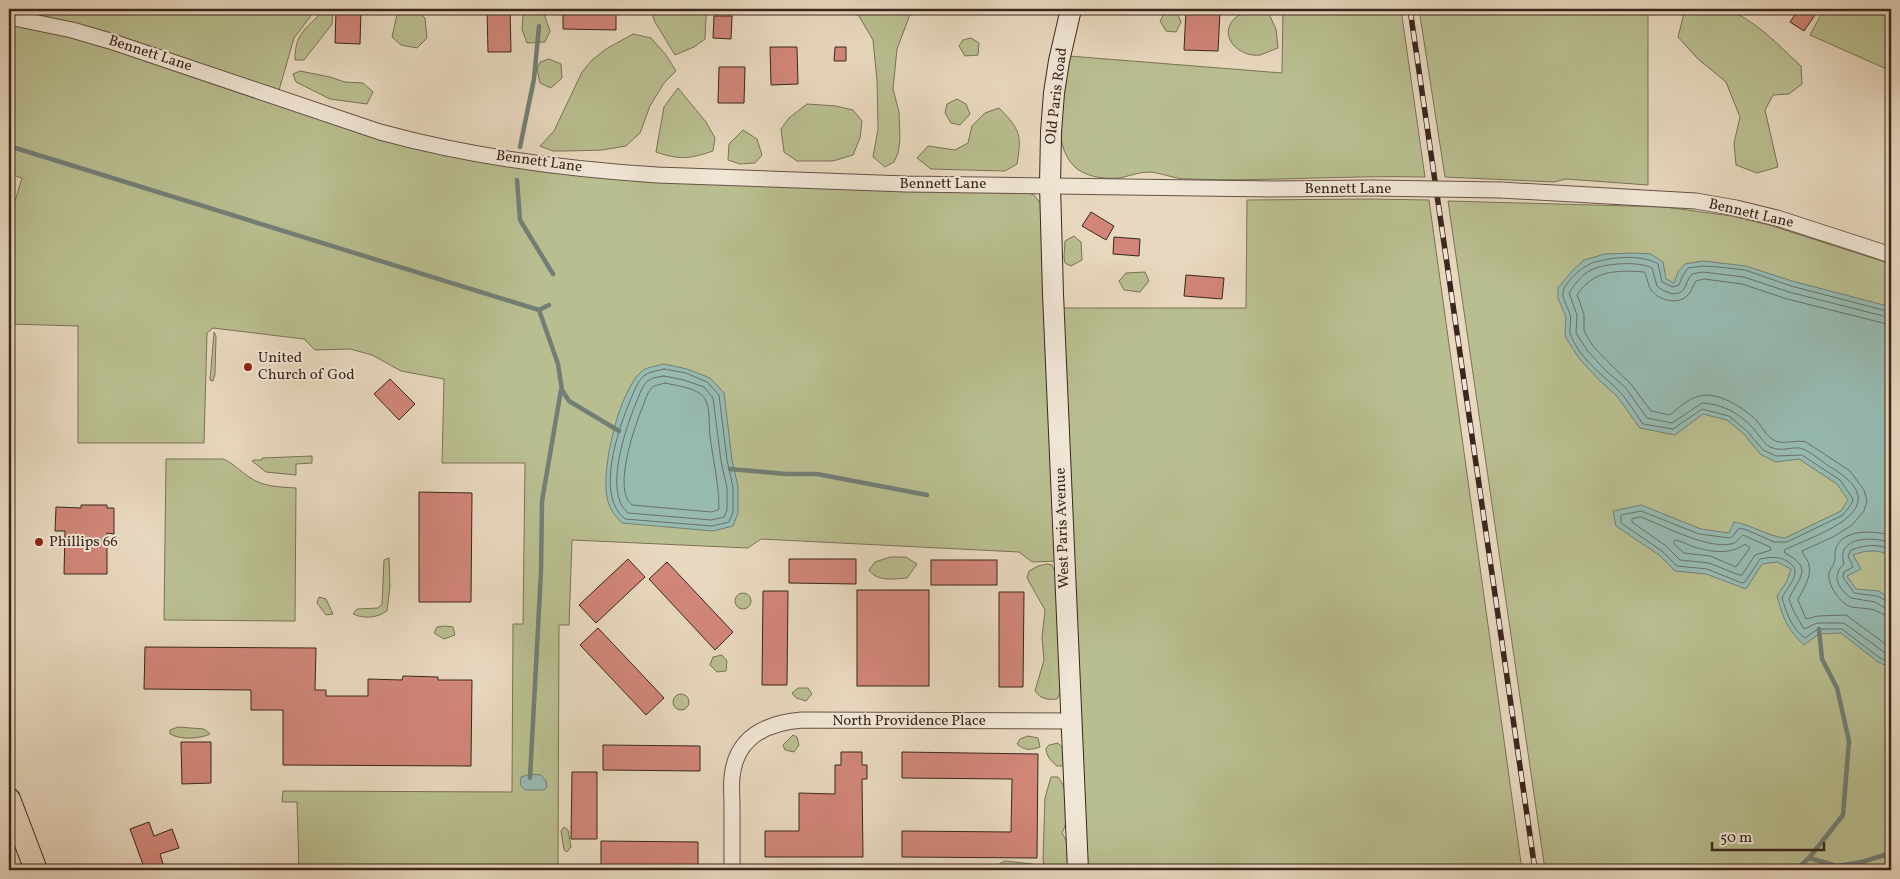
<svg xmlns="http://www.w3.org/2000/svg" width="1900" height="879" font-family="Vollkorn,serif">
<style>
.green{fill:#b9be90;stroke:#7a7256}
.water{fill:#97bab1;stroke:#727f76}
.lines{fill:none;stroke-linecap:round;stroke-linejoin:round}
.shore{stroke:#697067;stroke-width:1}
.stream{stroke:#727f76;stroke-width:4.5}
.building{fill:#d18679;stroke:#3b261d}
.street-casing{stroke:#665246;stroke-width:17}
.secondary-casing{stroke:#3b261d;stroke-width:22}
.primary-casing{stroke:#3b261d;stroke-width:24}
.street{stroke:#f0e6d5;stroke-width:15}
.secondary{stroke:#f0e6d5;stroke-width:20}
.primary{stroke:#e8d8bf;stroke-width:22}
.rail-casing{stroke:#3b261d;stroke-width:5.5}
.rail{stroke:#f0e6d5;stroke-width:4;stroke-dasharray:11;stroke-linecap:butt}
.street-bridge-casing{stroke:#665246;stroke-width:17;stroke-linecap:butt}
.street-bridge{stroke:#f0e6d5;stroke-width:15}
.poi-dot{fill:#8f2418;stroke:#f0e6d5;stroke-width:2}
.labels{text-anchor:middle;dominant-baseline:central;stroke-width:4;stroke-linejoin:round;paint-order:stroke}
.street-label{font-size:15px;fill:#3b261d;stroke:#f0e6d5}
.poi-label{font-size:15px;fill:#3b261d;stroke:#f0e6d5;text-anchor:start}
</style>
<rect width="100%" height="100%" fill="#e8d8bf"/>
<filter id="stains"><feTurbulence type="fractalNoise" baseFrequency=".004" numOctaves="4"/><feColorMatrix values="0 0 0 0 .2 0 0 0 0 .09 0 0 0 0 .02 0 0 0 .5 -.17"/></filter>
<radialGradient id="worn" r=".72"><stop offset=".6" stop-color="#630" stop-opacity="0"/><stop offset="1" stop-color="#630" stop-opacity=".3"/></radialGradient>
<!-- green -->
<g class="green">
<path d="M11 9H316L294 38 279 90 111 33 71 22Z"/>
<path d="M321 9H333L332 24 304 60H295C295 34 304 31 320 14Z"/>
<path d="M406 9H414L425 18 427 38 417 48 401 45 392 37 398 10Z"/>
<path d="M650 9H711L706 17 705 39 694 47 675 55 655 22Z"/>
<path d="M847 9H912L897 49 893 89 899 112 900 140 898 153 894 162 885 167 873 157 878 129 877 80 873 40 859 16Z"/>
<path d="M1253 9 1268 12 1276 29 1278 48C1272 50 1266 53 1260 55 1241 58 1216 37 1235 18 1239 14 1248 12 1253 9Z"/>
<path d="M1283 9H1401L1425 177C1346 175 1266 182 1187 179 1174 179 1162 173 1150 172 1140 172 1132 175 1124 177 1109 180 1088 178 1076 168 1048 144 1064 88 1069 56L1282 73Z"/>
<path d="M1419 9H1648V185L1566 179 1554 182 1445 177Z"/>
<path d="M1685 9H1725C1755 19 1778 45 1801 66L1802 84 1789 94 1773 95 1765 110 1778 167 1757 173 1736 165 1734 143 1740 117 1726 82 1697 58 1678 37Z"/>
<path d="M1824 9H1891V71L1810 35Z"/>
<path d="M531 10 544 14 550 31 545 42 527 43 522 29 523 16Z"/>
<path d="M1176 10 1181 22 1176 32 1166 31 1160 21 1165 12Z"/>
<path d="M9 23 71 35 380 140C471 160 565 177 658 182L1026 192 1034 195 1041 204 1058 561 1032 562 1019 552 761 539 748 548 572 540 569 625H559L558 870H299L297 802H282L283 791 512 792 513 624H523L525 463H442L444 379 401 371 372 355 350 349 315 350 304 339 213 328 207 333 204 443H78V326L9 324V221L22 178 9 174Z"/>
<path d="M633 34 651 38 666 55 676 71 664 83 650 106 640 133 626 146 602 150 567 151H553L540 146 554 131 582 72 592 60 606 49Z"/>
<path d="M971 38 979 43 978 55 965 56 959 46 963 40Z"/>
<path d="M549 59 561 64 562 78 551 88 540 83 537 69 540 62Z"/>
<path d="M300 71 330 77 345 82 363 83 373 92 367 104 330 99 296 82 293 74Z"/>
<path d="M678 88 706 122 715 138 713 151C690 159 679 160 656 152L664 107Z"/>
<path d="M957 99 966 104 970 114 960 125 951 123 945 113 947 104Z"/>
<path d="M807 104 836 106 853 110 862 121 860 138 853 155 833 161H797L784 152 781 129 789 118Z"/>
<path d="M999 108C1020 129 1022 135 1017 164L1005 171 931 169 917 158 928 146 955 150 968 143 972 126 985 113Z"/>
<path d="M1891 126V212L1889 167V130Z"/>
<path d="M743 130 757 139 762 155 755 163 740 164 728 160 729 144Z"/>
<path d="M1371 199 1429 200 1522 870H1087L1062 308H1246L1247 200Z"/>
<path d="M1448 201 1665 207 1731 216 1769 225 1891 264V870H1545Z"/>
<path d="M1074 236 1081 242 1082 260 1071 266 1065 263 1064 257 1065 241Z"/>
<path d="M1145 272 1149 281 1140 292 1124 290 1119 281 1126 273Z"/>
<path d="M214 332 216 336 215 374 213 381 210 380Z"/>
<path d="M312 456V463L296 464V475L266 472 252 461 254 460H262V458Z"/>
<path d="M166 459H223C233 463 240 471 249 477 263 487 280 487 296 488L295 621 164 620Z"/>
<path d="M890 557H906L917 564 907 578C894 579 877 582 869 570L875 562Z"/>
<path d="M389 558 390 586 387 611C377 618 364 619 353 614L357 609 378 608 382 604 384 560Z"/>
<path d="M1047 564 1052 565 1057 577 1061 691 1057 699C1047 700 1041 699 1035 691L1044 660 1042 637 1045 610 1027 578 1029 571 1038 566Z"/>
<circle cx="743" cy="601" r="8"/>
<path d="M319 597 326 599 333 614 326 615 317 603Z"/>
<path d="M445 626 453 627 455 635 444 639 434 633 437 627Z"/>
<path d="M722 655 727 661 726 671 717 672 710 665 713 657Z"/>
<path d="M798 688H808L812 694 806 701 796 698 792 693Z"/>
<circle cx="681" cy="702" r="8"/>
<path d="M178 727 204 729 210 734C199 739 181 740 170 734V730Z"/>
<path d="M793 735 797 737 799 745 794 752 785 750 783 745Z"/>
<path d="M1028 736 1038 738 1040 747C1031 750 1025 751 1017 744L1020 739Z"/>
<path d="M1058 743 1064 749V766H1057C1051 761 1046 756 1046 748L1049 745Z"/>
<path d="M1051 777H1058C1069 789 1070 819 1062 833 1070 845 1069 856 1067 870H1045L1043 860 1045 798Z"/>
<path d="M564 827 568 830 571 847 567 852 564 850 561 831Z"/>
<path d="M1005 861 1033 864 1036 870H1005L999 864Z"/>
</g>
<!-- water -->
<g class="water">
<path d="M1634 253 1651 254 1663 262 1666 279 1674 283 1678 272 1685 264 1703 261 1746 266 1792 281 1891 307V556C1878 549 1866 550 1853 555L1861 569 1847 576 1856 589 1879 591 1891 599V668L1878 662 1841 633 1819 634 1804 645C1787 629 1783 618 1777 596L1787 581 1791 569 1777 562 1762 564 1746 589 1706 574 1675 571 1659 555 1616 526 1613 511 1641 505 1701 529 1729 533 1734 522C1752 525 1767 536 1785 538L1841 511 1848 500 1837 484 1799 459 1776 462 1760 454 1744 434 1727 420 1703 414 1675 435 1640 428 1616 395 1598 379 1578 357 1565 336 1566 317 1558 298V288L1572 271 1584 260 1605 254Z"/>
<path d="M664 364 687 369 710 378 724 393 732 460 738 486V513L733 526 713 531 622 523C614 515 609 508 607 497 601 469 619 390 642 371 647 367 657 366 664 364Z"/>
<path d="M530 774 541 775 546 781 547 787 544 790H525L520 785 521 777Z"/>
</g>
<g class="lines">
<!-- shore -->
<g class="shore">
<path d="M1891 312 1791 286 1745 270 1718 267 1703 266 1688 268 1683 275 1679 285 1673 287 1662 282 1658 264C1641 254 1614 257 1595 262 1584 265 1561 283 1563 296 1564 302 1568 308 1570 314 1572 321 1568 329 1571 336 1580 359 1602 374 1618 390 1628 400 1635 413 1643 424L1673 429 1702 409 1729 416 1747 431 1763 450 1776 456 1802 455 1840 480 1853 499 1852 503 1843 515 1787 542H1774L1747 530 1739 528 1733 536 1730 538 1699 534 1641 511 1621 515V523L1662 551 1677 566 1707 569 1742 583 1745 582 1760 559C1771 557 1778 556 1787 561 1805 571 1788 585 1782 598 1786 612 1792 629 1805 638L1818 629H1842L1880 658 1891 663"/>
<path d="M1891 318 1789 292 1744 277 1703 272 1692 274C1688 278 1687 284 1684 289 1677 298 1664 292 1657 286L1652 268C1640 261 1604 263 1591 270 1582 274 1574 285 1569 293L1577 315 1576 333 1587 350 1606 371 1625 387 1647 418 1672 423 1702 403C1722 404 1739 413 1752 427 1758 433 1763 443 1770 447 1783 453 1793 445 1803 449 1813 453 1823 463 1832 468 1900 509 1818 534 1784 550L1785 553C1815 569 1798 577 1789 599L1793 610 1804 629 1817 623H1844L1884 652 1891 656"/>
<path d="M1891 325 1787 299 1742 284 1704 279 1696 281C1693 285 1692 291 1688 295 1679 305 1660 301 1652 291 1647 285 1648 277 1644 272 1617 270 1593 270 1577 295L1584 314V331L1593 346 1611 365 1630 383 1651 411 1670 415C1678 408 1688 399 1699 396 1718 391 1744 408 1757 421 1762 427 1766 435 1772 439 1781 446 1795 439 1806 442L1850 471 1864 490 1867 501 1864 511 1852 525 1833 537 1802 551C1803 556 1808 559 1809 565 1812 578 1802 590 1798 600L1806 619 1818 616 1846 615 1891 648"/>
<path d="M664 369 686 373 707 382 719 395 727 460 733 487V512L729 522 712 526 625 519C595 496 618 430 630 401 634 392 637 381 645 375 650 371 659 371 664 369Z"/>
<path d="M664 376 684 380 704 387 713 398 721 461 727 488V510L724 517 711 520 628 513C603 493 626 427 636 403 639 396 642 385 649 380 653 377 660 377 664 376Z"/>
<path d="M665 383C677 386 701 388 706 401 710 409 709 427 710 436 713 460 719 484 719 508L718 510 711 512 632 505C612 490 635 425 643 406 645 400 648 390 654 386 657 385 662 384 665 383Z"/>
<path d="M1641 517C1664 526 1707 549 1731 544 1737 543 1739 538 1743 535L1770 547 1771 550 1755 555 1742 575H1739L1709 563 1680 560 1666 546 1632 522V519Z"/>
<path d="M1891 535C1874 531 1844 528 1836 548 1834 553 1836 559 1834 563 1833 567 1830 569 1829 573 1827 585 1840 603 1851 607 1857 608 1864 608 1870 609 1878 610 1883 616 1891 616"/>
<path d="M1675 540C1682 541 1688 545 1694 547 1711 552 1731 555 1745 544L1750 548 1736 567 1710 556 1684 553 1674 544Z"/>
<path d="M1891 543C1874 536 1835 536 1844 564 1831 576 1838 588 1851 598L1875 602 1885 608 1891 609"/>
<path d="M1891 550C1878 543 1865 545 1851 550L1848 556 1853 567 1844 572 1843 577 1854 593 1877 596 1891 603"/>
</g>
<!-- stream -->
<g class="stream">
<path d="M9 146 539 310 549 305"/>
<path d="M520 147 534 79 539 26"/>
<path d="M517 180 520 220 553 274"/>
<path d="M539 310 558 364 562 390 569 401 619 431"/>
<path d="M730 469 786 474H817L927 495"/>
<path d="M530 778 541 572 542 501 561 390"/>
<path d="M1809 858 1837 866 1862 862 1891 853"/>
<path d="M1796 870 1809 858 1843 815 1849 741 1837 688 1822 659 1819 629"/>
</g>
</g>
<!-- building -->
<g class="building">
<path d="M336 9H361L360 44 335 43Z"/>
<path d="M487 9H510L511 52H488Z"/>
<path d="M563 9H616V30L563 29Z"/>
<path d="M1799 9H1819L1804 31 1790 22Z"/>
<path d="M1186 10 1220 11 1218 51 1184 50Z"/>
<path d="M714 16H732L731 39 713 38Z"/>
<path d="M770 47H797L798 84 771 85Z"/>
<path d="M835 47H846V61H834Z"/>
<path d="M719 67H745L744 103H718Z"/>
<path d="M1091 212 1114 226 1106 240 1082 226Z"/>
<path d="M1114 237 1140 239 1139 256 1113 254Z"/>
<path d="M1186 275 1224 278 1222 299 1184 296Z"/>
<path d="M390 379 415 404 399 420 374 394Z"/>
<path d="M419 492 472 493 471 602H419Z"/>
<path d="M81 505H107V508H114V534L107 533V574H64L65 531H55L56 507 81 508Z"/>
<path d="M628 559 645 577 596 623 579 605Z"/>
<path d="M789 559H856V584L789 583Z"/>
<rect x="931" y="560" width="66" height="25"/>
<path d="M667 562 733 632 715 650 649 579Z"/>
<rect x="857" y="590" width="72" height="96"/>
<path d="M763 591H788L787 685H762Z"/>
<path d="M999 592H1024L1023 687H999Z"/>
<path d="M598 628 664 698 646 715 580 645Z"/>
<path d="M145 647 316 648 315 690H326V696H368V679L402 680 403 676 438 677V680H472L471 766 283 765V710H251V690L144 689Z"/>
<path d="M181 742H211V783L182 784Z"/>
<path d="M603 745 700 746V771L603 770Z"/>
<path d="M841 752H862V765H867V779H862L863 857H765V831H799V793L835 794V765H841Z"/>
<path d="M902 752 1038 754 1037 858 902 857V831L1011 832 1012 779 902 778Z"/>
<path d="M572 772H597V839H571Z"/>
<path d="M149 822 154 836 172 829 179 848 160 854 163 864 145 870 130 829Z"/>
<path d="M601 841 698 842V867L601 866Z"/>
</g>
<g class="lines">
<defs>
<g id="street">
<path d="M9 17 72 30 110 41 380 132C471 157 564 169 657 175L906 184 1272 189 1371 188"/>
<path d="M1501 190 1696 201 1736 208 1777 218 1891 255"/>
<path d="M732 870C732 850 732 829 732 808 732 798 731 787 732 777 736 737 766 723 802 720L1072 721"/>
</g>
<path id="secondary" d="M1071 9 1059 61 1054 93 1051 132 1050 185 1053 294 1078 870"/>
<path id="primary" d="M9 799 36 870"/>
</defs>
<!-- street casing -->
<use href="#street" class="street-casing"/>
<!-- secondary casing -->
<use href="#secondary" class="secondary-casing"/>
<!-- primary casing -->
<use href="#primary" class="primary-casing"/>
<!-- street -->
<use href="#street" class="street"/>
<!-- secondary -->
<use href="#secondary" class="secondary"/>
<!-- primary -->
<use href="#primary" class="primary"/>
<defs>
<path id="rail" d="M1410 9 1535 870"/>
</defs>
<!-- rail casing -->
<use href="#rail" class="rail-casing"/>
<!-- rail -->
<use href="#rail" class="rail"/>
<defs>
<path id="street-bridge" d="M1371 188 1501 190"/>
</defs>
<!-- street-bridge casing -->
<use href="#street-bridge" class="street-bridge-casing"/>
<!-- street-bridge -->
<use href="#street-bridge" class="street-bridge"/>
</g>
<!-- markers -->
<g class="poi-dot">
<circle cx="248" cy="367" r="5"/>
<circle cx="39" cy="542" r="5"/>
</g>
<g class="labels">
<!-- street labels -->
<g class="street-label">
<text transform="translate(150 54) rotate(18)">Bennett Lane</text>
<text transform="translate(1057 96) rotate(-83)">Old Paris Road</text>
<text transform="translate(539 162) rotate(8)">Bennett Lane</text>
<text x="943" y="184">Bennett Lane</text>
<text x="1348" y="189">Bennett Lane</text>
<text transform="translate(1751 214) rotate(13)">Bennett Lane</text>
<text transform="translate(1063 528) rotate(-92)">West Paris Avenue</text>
<text x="909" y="721">North Providence Place</text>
</g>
<!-- poi labels -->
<g class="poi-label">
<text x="258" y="358">United<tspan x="258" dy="17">Church of God</tspan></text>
<text x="49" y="542">Phillips 66</text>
</g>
</g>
<!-- margin -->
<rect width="1900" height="879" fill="none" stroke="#e8d8bf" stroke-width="30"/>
<rect x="10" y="10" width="1880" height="859" fill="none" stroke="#3b261d" stroke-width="2.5"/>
<rect x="15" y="15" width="1870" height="849" fill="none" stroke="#3b261d"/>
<!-- scale -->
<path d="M1712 842v8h112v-8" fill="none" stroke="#3b261d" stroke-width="2.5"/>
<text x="1720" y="842" font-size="15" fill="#3b261d" stroke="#f0e6d5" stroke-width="4" paint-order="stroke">50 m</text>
<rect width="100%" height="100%" filter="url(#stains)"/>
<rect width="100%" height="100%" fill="url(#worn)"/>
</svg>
